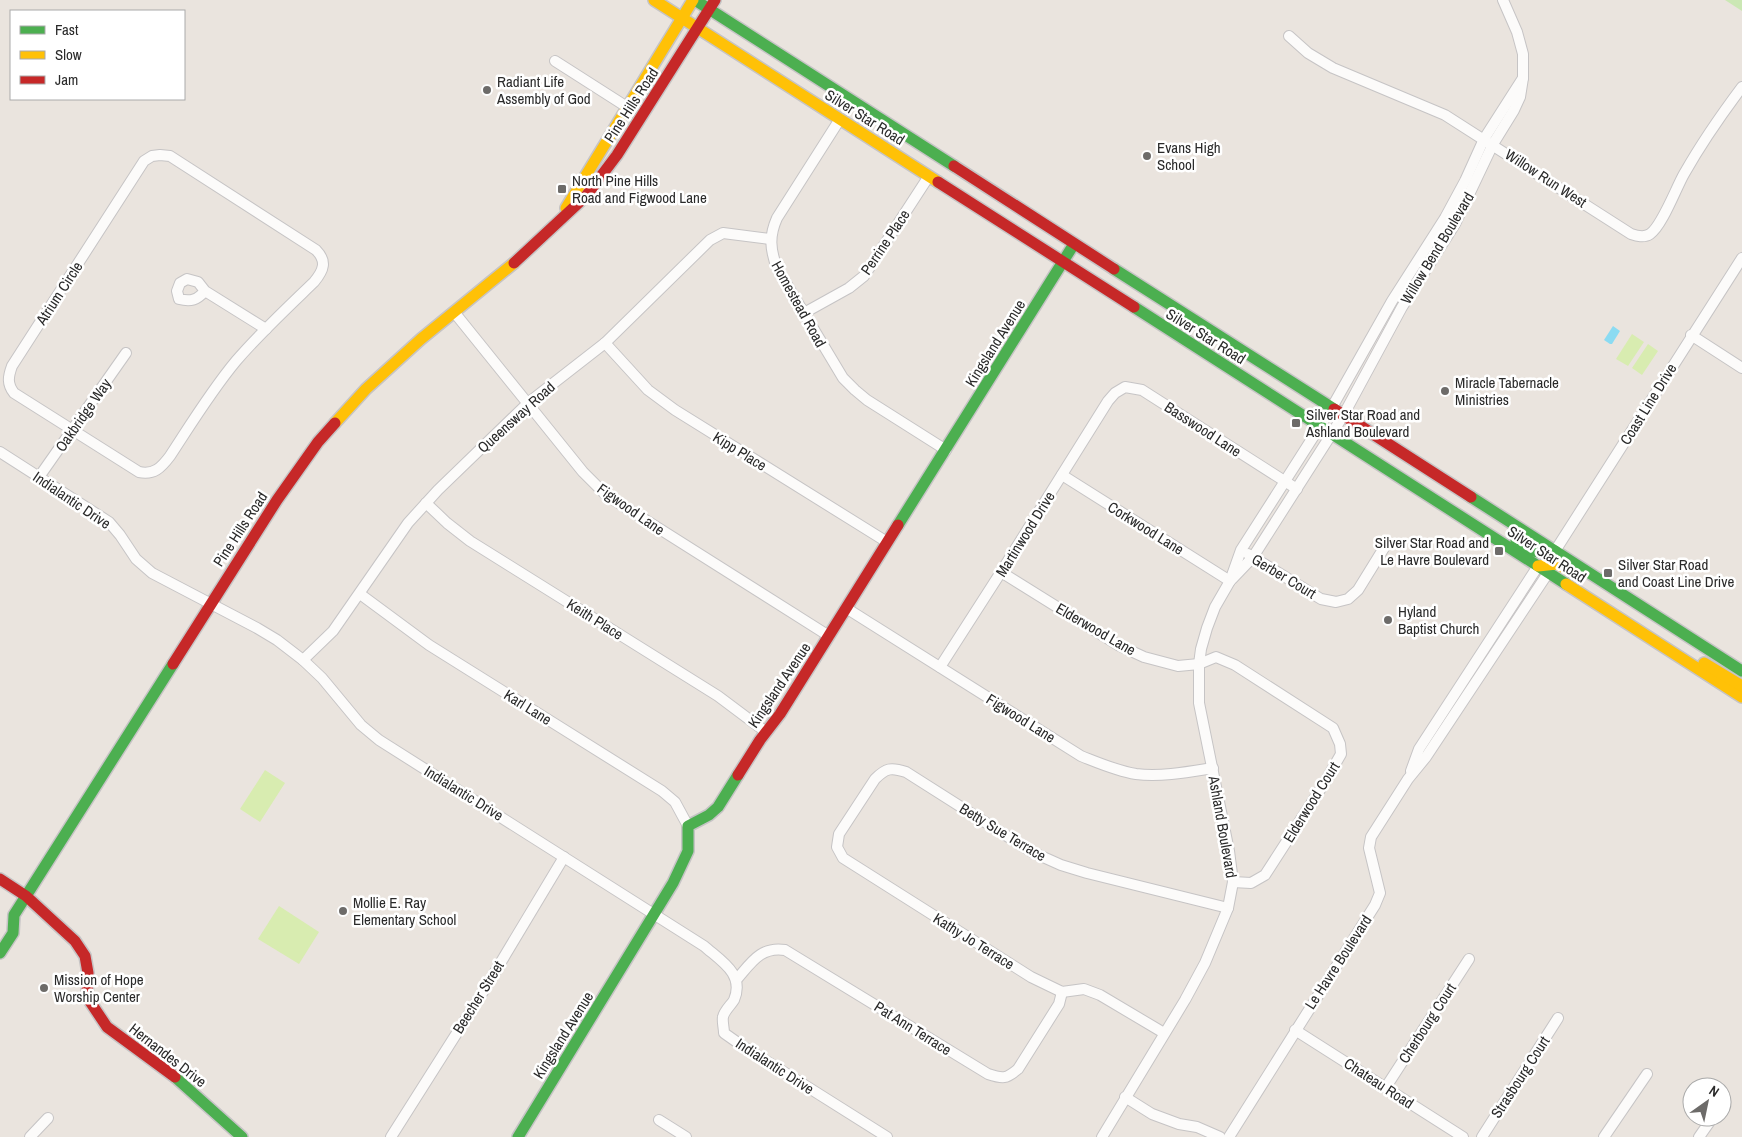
<svg xmlns="http://www.w3.org/2000/svg" width="1742" height="1137" font-family="'Archivo Narrow',sans-serif">
<style>
.green{fill:#cbe7b4}
.pitch{fill:#d8ecb0}
.water{fill:#8bdbf2}
.lines{fill:none;stroke-linecap:round;stroke-linejoin:round}
.street-casing{stroke:#c6c4c5;stroke-width:12}
.fast-casing{stroke:#c6c4c5;stroke-width:14}
.slow-casing{stroke:#c6c4c5;stroke-width:14}
.jam-casing{stroke:#c6c4c5;stroke-width:14}
.street{stroke:#fcfbfa;stroke-width:10}
.fast{stroke:#4caf50;stroke-width:11}
.slow{stroke:#ffc107;stroke-width:11}
.jam{stroke:#c62828;stroke-width:11}
.poi-dot{fill:#6d6b69;stroke:#fff;stroke-width:2}
.labels{text-anchor:middle;dominant-baseline:central;stroke-width:5;stroke-linejoin:round;paint-order:stroke}
.poi-label{font-size:15px;fill:#2a2a2a;stroke:#fff;text-anchor:start}
.street-label{font-size:15px;fill:#2a2a2a;stroke:#fff}
</style>
<rect width="100%" height="100%" fill="#eae4de"/>
<!-- green -->
<path class="green" d="M1725 0H1742V11Z"/>
<!-- pitch -->
<g class="pitch">
<path d="M1632 334 1644 342 1628 366 1616 359Z"/>
<path d="M1648 344 1658 351 1642 375 1632 368Z"/>
<path d="M265 770 285 783 260 822 240 809Z"/>
<path d="M279 906 319 932 299 964 258 939Z"/>
</g>
<!-- water -->
<path class="water" d="M1613 326 1620 331 1612 344H1610L1604 340Z"/>
<g class="lines">
<defs>
<g id="street">
<path d="M1289 36 1308 53 1333 68 1445 115 1631 234C1637 236 1644 238 1650 234 1662 226 1676 188 1684 174 1701 144 1721 115 1742 87"/>
<path d="M555 61 627 107"/>
<path d="M840 119 777 218C769 236 770 249 777 268L843 378 855 390 867 400 946 450"/>
<path d="M160 155 170 156 316 250C327 261 324 270 314 282 287 308 260 333 236 361 211 391 191 424 170 456 161 468 154 475 139 472L14 393C7 384 8 377 12 366L144 161 152 156Z"/>
<path d="M205 291C197 300 191 302 179 299L177 291 180 283 187 279 198 282 205 291 266 329"/>
<path d="M454 312 583 472 606 495 829 636"/>
<path d="M804 313 849 288 864 276 929 176"/>
<path d="M1691 335 1742 368"/>
<path d="M605 343 648 390 675 410 887 542"/>
<path d="M0 452 109 522 120 535 136 559 152 573 257 628 277 640 303 660 322 678 361 725 379 740 704 946C721 961 745 974 734 1000 731 1005 724 1011 723 1017 722 1021 724 1028 724 1033L741 1045 887 1137"/>
<path d="M1062 475 1230 581"/>
<path d="M39 477 126 353"/>
<path d="M426 503 447 523 470 541 718 696 766 732"/>
<path d="M1555 551 1742 258"/>
<path d="M1248 554 1321 599 1336 602 1348 599 1358 590 1387 543"/>
<path d="M1001 572 1118 645 1144 657 1178 666 1199 664 1216 657 1235 665 1333 728 1340 744 1341 754 1325 782 1265 875 1251 883 1233 882"/>
<path d="M1232 579 1253 557 1343 416 1402 307 1455 224 1493 144 1514 110 1520 97 1523 78V54L1517 32 1503 0"/>
<path d="M360 594 429 645 662 791 675 802 688 826"/>
<path d="M846 608 1081 756C1099 763 1117 771 1136 774 1161 777 1188 772 1213 768"/>
<path d="M303 660 333 631 408 523 438 490 528 403 605 343 710 240 723 233 770 239"/>
<path d="M940 667 1001 572 1108 401 1115 393 1125 387 1142 390 1297 489"/>
<path d="M1411 771 1419 749 1538 566"/>
<path d="M737 979C751 963 761 946 785 950L988 1074C1003 1079 1006 1079 1018 1069L1059 1004 1062 992"/>
<path d="M1295 1030 1463 1137"/>
<path d="M1164 1033 1100 995 1084 989 1062 992 1031 977 843 858 837 847 839 834 875 779C886 768 891 767 906 772L1032 852 1061 865 1087 873 1228 908"/>
<path d="M1386 1087 1469 959"/>
<path d="M1125 1097 1152 1114 1179 1124 1197 1127 1220 1137"/>
<path d="M659 1120 686 1137"/>
<path d="M30 1137 48 1118"/>
<path d="M391 1137 486 987 564 857"/>
<path d="M1102 1137 1185 1000 1205 963 1228 908 1233 882 1229 851 1199 703V664L1201 649 1207 628 1215 607 1230 581 1241 550 1331 409 1392 301 1445 218 1465 181 1484 139 1523 78"/>
<path d="M1229 1137 1375 905 1380 893 1369 848 1371 837 1408 779 1426 757 1548 573"/>
<path d="M1482 1137 1558 1018"/>
<path d="M1604 1137 1647 1074"/>
<path d="M1699 1137 1713 1117"/>
</g>
<g id="fast">
<path d="M695 0 954 166"/>
<path d="M1114 269 1334 409"/>
<path d="M1134 307 1566 584"/>
<path d="M1471 497 1742 671"/>
<path d="M898 525 1074 244"/>
<path d="M1516 541C1529 550 1539 556 1555 551"/>
<path d="M0 953 13 933 14 915 173 664"/>
<path d="M175 1077 242 1137"/>
<path d="M518 1137 673 883 688 851V826L709 815 718 807 738 775"/>
</g>
<g id="slow">
<path d="M654 0 938 182"/>
<path d="M566 208 693 0"/>
<path d="M335 423 366 389 421 339 514 263"/>
<path d="M1538 566 1557 564 1575 574"/>
<path d="M1566 584 1742 697"/>
<path d="M1704 663 1742 686"/>
</g>
<g id="jam">
<path d="M954 166 1114 269"/>
<path d="M938 182 1134 307"/>
<path d="M514 263 586 196 617 155 715 0"/>
<path d="M1334 409 1471 497"/>
<path d="M173 664 277 500 318 442 335 423"/>
<path d="M738 775 760 740 780 714 898 525"/>
<path d="M0 879 26 896 75 941 85 956 88 973 87 997 107 1027 175 1077"/>
</g>
</defs>
<!-- street casing -->
<use href="#street" class="street-casing"/>
<!-- fast casing -->
<use href="#fast" class="fast-casing"/>
<!-- slow casing -->
<use href="#slow" class="slow-casing"/>
<!-- jam casing -->
<use href="#jam" class="jam-casing"/>
<!-- street -->
<use href="#street" class="street"/>
<!-- fast -->
<use href="#fast" class="fast"/>
<!-- slow -->
<use href="#slow" class="slow"/>
<!-- jam -->
<use href="#jam" class="jam"/>
</g>
<!-- markers -->
<g class="poi-dot">
<circle cx="487" cy="90" r="5"/>
<circle cx="1147" cy="156" r="5"/>
<rect x="557" y="184" width="10" height="10" rx="2.5"/>
<circle cx="1445" cy="391" r="5"/>
<rect x="1291" y="418" width="10" height="10" rx="2.5"/>
<rect x="1494" y="546" width="10" height="10" rx="2.5"/>
<rect x="1603" y="568" width="10" height="10" rx="2.5"/>
<circle cx="1388" cy="620" r="5"/>
<circle cx="343" cy="911" r="5"/>
<circle cx="44" cy="988" r="5"/>
</g>
<g class="labels">
<!-- poi labels -->
<g class="poi-label">
<text x="497" y="81">Radiant Life<tspan x="497" dy="17">Assembly of God</tspan></text>
<text x="1157" y="147">Evans High<tspan x="1157" dy="17">School</tspan></text>
<text x="572" y="180">North Pine Hills<tspan x="572" dy="17">Road and Figwood Lane</tspan></text>
<text x="1455" y="382">Miracle Tabernacle<tspan x="1455" dy="17">Ministries</tspan></text>
<text x="1306" y="414">Silver Star Road and<tspan x="1306" dy="17">Ashland Boulevard</tspan></text>
<text x="1489" y="542" text-anchor="end">Silver Star Road and<tspan x="1489" dy="17">Le Havre Boulevard</tspan></text>
<text x="1618" y="564">Silver Star Road<tspan x="1618" dy="17">and Coast Line Drive</tspan></text>
<text x="1398" y="611">Hyland<tspan x="1398" dy="17">Baptist Church</tspan></text>
<text x="353" y="902">Mollie E. Ray<tspan x="353" dy="17">Elementary School</tspan></text>
<text x="54" y="979">Mission of Hope<tspan x="54" dy="17">Worship Center</tspan></text>
</g>
<!-- street labels -->
<g class="street-label">
<text transform="translate(631 105) rotate(-57)">Pine Hills Road</text>
<text transform="translate(865 117) rotate(32)">Silver Star Road</text>
<text transform="translate(1546 178) rotate(33)">Willow Run West</text>
<text transform="translate(885 242) rotate(-56)">Perrine Place</text>
<text transform="translate(1437 248) rotate(-59)">Willow Bend Boulevard</text>
<text transform="translate(59 293) rotate(-57)">Atrium Circle</text>
<text transform="translate(799 304) rotate(61)">Homestead Road</text>
<text transform="translate(1206 336) rotate(32)">Silver Star Road</text>
<text transform="translate(995 343) rotate(-58)">Kingsland Avenue</text>
<text transform="translate(1648 404) rotate(-58)">Coast Line Drive</text>
<text transform="translate(83 415) rotate(-55)">Oakbridge Way</text>
<text transform="translate(516 417) rotate(-42)">Queensway Road</text>
<text transform="translate(1203 429) rotate(33)">Basswood Lane</text>
<text transform="translate(740 451) rotate(32)">Kipp Place</text>
<text transform="translate(72 500) rotate(34)">Indialantic Drive</text>
<text transform="translate(631 509) rotate(35)">Figwood Lane</text>
<text transform="translate(1146 528) rotate(32)">Corkwood Lane</text>
<text transform="translate(240 529) rotate(-57)">Pine Hills Road</text>
<text transform="translate(1025 534) rotate(-58)">Martinwood Drive</text>
<text transform="translate(1547 554) rotate(33)">Silver Star Road</text>
<text transform="translate(1284 576) rotate(31)">Gerber Court</text>
<text transform="translate(595 619) rotate(32)">Keith Place</text>
<text transform="translate(1096 629) rotate(30)">Elderwood Lane</text>
<text transform="translate(779 685) rotate(-56)">Kingsland Avenue</text>
<text transform="translate(528 707) rotate(32)">Karl Lane</text>
<text transform="translate(1021 718) rotate(32)">Figwood Lane</text>
<text transform="translate(464 793) rotate(32)">Indialantic Drive</text>
<text transform="translate(1311 802) rotate(-58)">Elderwood Court</text>
<text transform="translate(1223 827) rotate(80)">Ashland Boulevard</text>
<text transform="translate(1003 832) rotate(31)">Betty Sue Terrace</text>
<text transform="translate(974 941) rotate(32)">Kathy Jo Terrace</text>
<text transform="translate(1338 962) rotate(-57)">Le Havre Boulevard</text>
<text transform="translate(478 997) rotate(-58)">Beecher Street</text>
<text transform="translate(1427 1023) rotate(-57)">Cherbourg Court</text>
<text transform="translate(913 1028) rotate(32)">Pat Ann Terrace</text>
<text transform="translate(563 1035) rotate(-58)">Kingsland Avenue</text>
<text transform="translate(168 1055) rotate(38)">Hernandes Drive</text>
<text transform="translate(775 1066) rotate(33)">Indialantic Drive</text>
<text transform="translate(1520 1077) rotate(-57)">Strasbourg Court</text>
<text transform="translate(1379 1083) rotate(33)">Chateau Road</text>
</g>
</g>
<!-- legend -->
<rect x="10" y="10" width="175" height="90" fill="#ffffff" stroke="#aaaaaa"/>
<rect x="20" y="26" width="25" height="8" fill="#4caf50" stroke="#aaaaaa"/>
<text x="55" y="35" font-size="15" fill="#2a2a2a">Fast</text>
<rect x="20" y="51" width="25" height="8" fill="#ffc107" stroke="#aaaaaa"/>
<text x="55" y="60" font-size="15" fill="#2a2a2a">Slow</text>
<rect x="20" y="76" width="25" height="8" fill="#c62828" stroke="#aaaaaa"/>
<text x="55" y="85" font-size="15" fill="#2a2a2a">Jam</text>
<!-- north arrow -->
<g transform="translate(1707 1102) rotate(33)"><circle r="24" fill="#ffffff" stroke="#aaaaaa"/>
<path d="M0-4L9 19L0 12L-9 19Z" fill="#6d6b69"/>
<text y="-8" font-size="14" font-weight="bold" text-anchor="middle" fill="#2a2a2a">N</text>
</g>
</svg>
